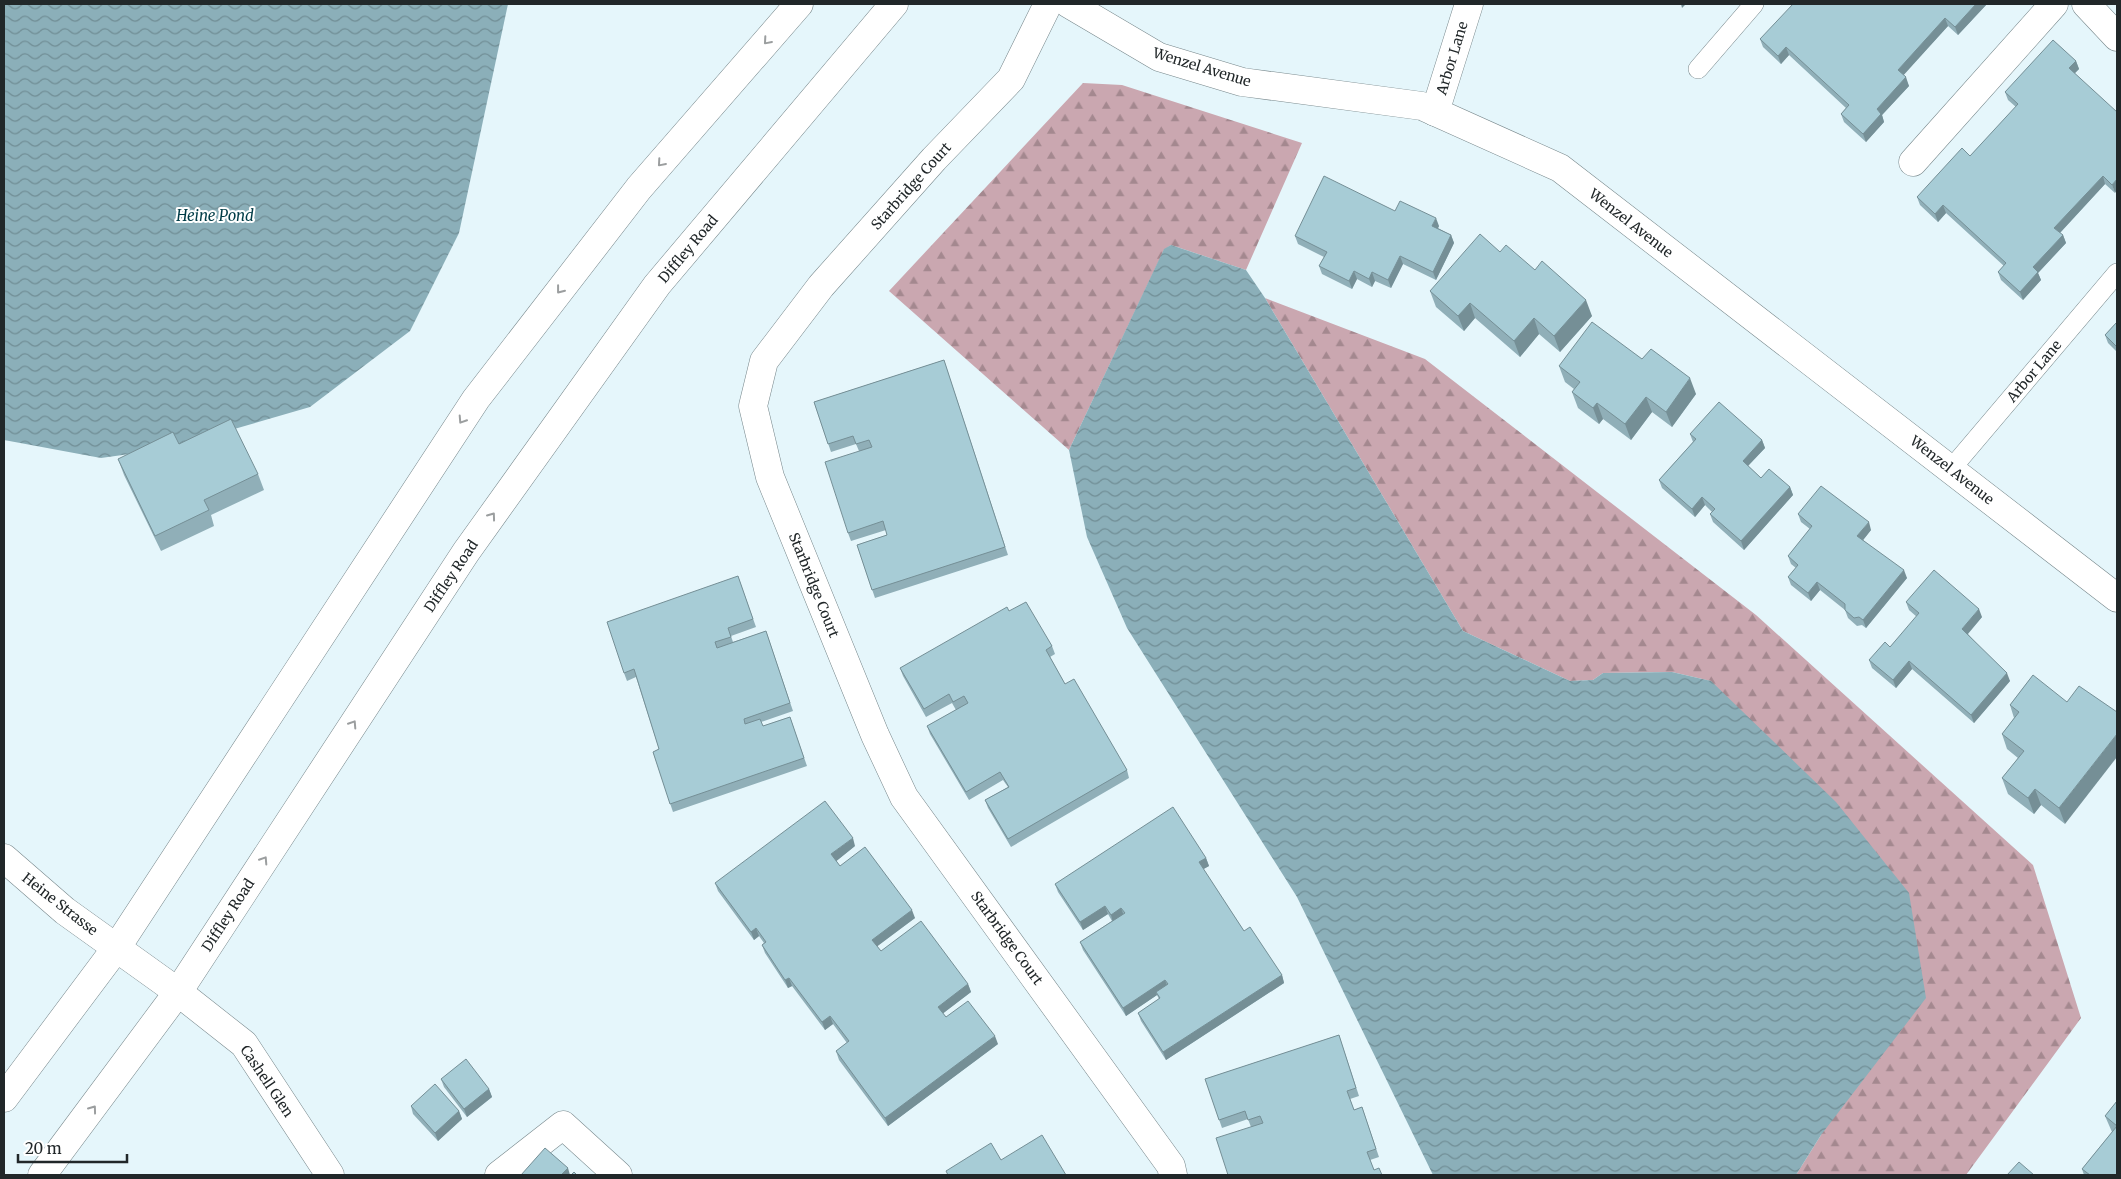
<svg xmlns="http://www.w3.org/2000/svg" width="2121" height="1179" font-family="Merriweather,serif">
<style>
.forest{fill:url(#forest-firs)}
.water{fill:url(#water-waves)}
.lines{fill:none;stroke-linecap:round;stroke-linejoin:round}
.service-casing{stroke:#77878b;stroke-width:20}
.minor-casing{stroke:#77878b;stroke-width:29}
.secondary-casing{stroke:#77878b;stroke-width:29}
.service{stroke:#fff;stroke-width:19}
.minor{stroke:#fff;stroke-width:28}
.secondary{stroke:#fff;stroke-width:28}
.wall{fill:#90afb8}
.shaded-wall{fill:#758f96}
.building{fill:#a7ccd6;stroke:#758f96}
.oneway{stroke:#9b9e9f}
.labels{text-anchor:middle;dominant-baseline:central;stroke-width:4;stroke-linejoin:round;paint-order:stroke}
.street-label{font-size:14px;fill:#212729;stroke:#fff}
.water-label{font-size:15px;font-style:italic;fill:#013c47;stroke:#fff}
</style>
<defs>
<pattern id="forest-firs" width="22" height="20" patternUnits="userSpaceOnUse" patternTransform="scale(1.25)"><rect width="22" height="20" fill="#caa7b0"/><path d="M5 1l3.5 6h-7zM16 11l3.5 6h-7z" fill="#a4888f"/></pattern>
<pattern id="water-waves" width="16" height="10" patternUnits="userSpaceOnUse" patternTransform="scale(1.25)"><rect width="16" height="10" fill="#8bafb9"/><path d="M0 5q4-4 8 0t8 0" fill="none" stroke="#718e96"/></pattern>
</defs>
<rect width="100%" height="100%" fill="#e5f6fb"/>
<!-- forest -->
<g class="forest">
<path d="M1083 83 1122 85 1302 143 1246 270 1171 245 1164 250 1069 450 889 291Z"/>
<path d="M1265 298 1425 359 1756 615 2033 865 2081 1018 1966 1175H1796L1821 1135 1711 681 1672 672 1603 673 1593 680 1570 681 1463 631Z"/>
</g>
<!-- water -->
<g class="water">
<path d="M4 4H508L459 233 410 331 310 407 165 449 101 458 4 440Z"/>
<path d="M1171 245 1246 270 1265 298 1463 631 1570 681 1593 680 1603 673 1672 672 1711 681 1836 802 1909 893 1926 998 1821 1135 1796 1175H1433L1297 897 1127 628 1087 537 1069 450 1164 249Z"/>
</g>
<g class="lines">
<defs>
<g id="service">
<path d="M1698 69 1754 4"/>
<path d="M1951 469 2117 273"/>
</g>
<g id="minor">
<path d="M1048 4 1011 79 934 159 821 286 764 361 753 406 770 477 875 735 904 797 1171 1166 1173 1175"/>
<path d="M1069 4 1159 57 1242 82 1422 106 1560 168 2117 598"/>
<path d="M2086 4 2117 37"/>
<path d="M1435 112 1469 4"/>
<path d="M1913 162 2054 4"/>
<path d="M4 858 65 911 178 992 244 1044 330 1175"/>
<path d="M499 1175 563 1125 618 1175"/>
</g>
<g id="secondary">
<path d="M4 1098 117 947 476 399 639 188 799 4"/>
<path d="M42 1175 178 992 466 552 657 285 894 4"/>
</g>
</defs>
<!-- service casing -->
<use href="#service" class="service-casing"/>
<!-- minor casing -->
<use href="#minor" class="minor-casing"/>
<!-- secondary casing -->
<use href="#secondary" class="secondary-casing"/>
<!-- service -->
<use href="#service" class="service"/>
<!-- minor -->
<use href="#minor" class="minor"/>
<!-- secondary -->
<use href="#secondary" class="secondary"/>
</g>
<!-- wall -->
<g class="wall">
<path d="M1987 4 1958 35 1948 26 1903 75 1909 86 1882 115 1884 122 1866 142 1844 122 1841 114 1846 108 1789 55 1781 64 1763 47 1760 39Z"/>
<path d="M2076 61 2079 69 2075 73 2115 193 2105 184 2060 233 2063 235 2066 243 2038 273 2041 280 2023 300 2001 280 1998 272 2004 266 1946 213 1938 222 1920 205 1917 197 1970 156 2016 107 2008 100 2005 92Z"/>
<path d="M1395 211 1439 226 1438 228 1451 235 1454 243 1436 280 1403 264 1391 288 1375 281 1372 287 1357 279 1352 289 1322 274 1319 266 1324 257 1298 244 1295 236Z"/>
<path d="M1500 252 1535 270 1592 316 1560 352 1539 334 1520 357 1475 318 1464 331 1436 307 1430 291Z"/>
<path d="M2117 322V352L2108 343 2105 335Z"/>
<path d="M1642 359 1696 394 1672 427 1652 412 1631 440 1603 419 1599 424 1578 408 1572 392 1574 389 1565 382 1559 366Z"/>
<path d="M944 360 1008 555 875 598 857 545 887 535 886 530 851 541 848 533 859 451 856 444 831 452 814 402Z"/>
<path d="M1690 434 1762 440 1765 448 1748 466 1761 478 1790 487 1793 495 1744 550 1713 522 1710 514 1712 512 1705 505 1695 517 1662 488 1659 480 1693 442Z"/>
<path d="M179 444 258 474 264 490 211 515 214 526 161 551 124 475 118 459Z"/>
<path d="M1798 514 1871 530 1863 540 1907 578 1866 628 1862 625 1857 626 1848 618 1845 610 1820 590 1811 601 1791 585 1788 577 1796 568 1791 564 1788 556 1810 529 1801 522Z"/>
<path d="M738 576 756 627 731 636 733 642 766 631 793 711 761 722 763 726 790 717 807 766 673 812 653 752 659 749 636 677 627 681 624 673Z"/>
<path d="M1906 602 1982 617 1968 634 2010 681 1974 723 1912 669 1896 688 1872 668 1869 660 1890 647 1917 617 1909 610Z"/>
<path d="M1009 611 1052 646 1055 654 1050 657 1065 684 1127 770 1129 778 1011 847 988 808 985 800 1008 787 1003 780 969 800 930 734 927 726 956 710 952 703 926 717 903 676 900 668Z"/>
<path d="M2033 675 2065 824 2041 805 2034 814 2008 794 2002 778 2018 758 2007 749 2002 734 2014 718 2010 705Z"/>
<path d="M855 846 836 861 840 866 915 918 877 946 881 951 968 984 971 992 943 1013 946 1017 998 1044 888 1126 839 1060 836 1051 847 1043 833 1024 825 1030 792 986 788 988 765 953 762 945 764 943 759 936 754 940 718 891 715 883Z"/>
<path d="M1206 858 1209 866 1203 869 1244 931 1282 975 1284 983 1166 1060 1141 1021 1138 1013 1159 999 1157 995 1126 1016 1083 950 1080 942 1112 921 1108 914 1083 930 1058 892 1055 884Z"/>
<path d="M1339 1035 1359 1096 1350 1099 1354 1110 1362 1107 1379 1157 1370 1160 1374 1170 1382 1175 1251 1127 1248 1119 1222 1128 1205 1079Z"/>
<path d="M441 1079 489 1089 492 1097 467 1117 444 1087Z"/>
<path d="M2117 1101V1175H2084L2082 1169 2112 1132 2105 1116Z"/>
<path d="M411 1106 459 1111 462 1119 438 1141 413 1114Z"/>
</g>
<!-- shaded-wall -->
<g class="shaded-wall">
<path d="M1681 4H1686L1682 8Z"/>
<path d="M1976 4H1987L1958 35 1955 27Z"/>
<path d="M1945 18 1948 26 1901 78 1898 70Z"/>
<path d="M1786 47 1789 55 1781 64 1778 56Z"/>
<path d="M2076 61 2079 69 2072 76 2069 68Z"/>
<path d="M1906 77 1909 86 1882 115 1884 122 1866 142 1863 134 1877 109Z"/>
<path d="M2103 176 2105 184 2057 236 2054 228Z"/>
<path d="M2117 179V190L2115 193 2112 185Z"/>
<path d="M1943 205 1946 213 1938 222 1935 214Z"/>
<path d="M1436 218 1439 226 1435 234 1432 226Z"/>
<path d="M1451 235 1454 243 1436 280 1433 272Z"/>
<path d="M2063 235 2066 243 2038 273 2041 280 2023 300 2020 292 2033 267Z"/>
<path d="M1400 256 1403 264 1391 288 1388 280Z"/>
<path d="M1354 271 1357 279 1352 289 1349 281Z"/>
<path d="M1372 272 1375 281 1372 287 1369 279Z"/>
<path d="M1586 300 1592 316 1560 352 1554 336Z"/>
<path d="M1470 303 1475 318 1464 331 1458 316Z"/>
<path d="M1534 318 1539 334 1520 357 1514 341Z"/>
<path d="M1690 378 1696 394 1672 427 1666 412Z"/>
<path d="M1646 397 1652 412 1631 440 1625 424Z"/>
<path d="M1597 403 1603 419 1599 424 1593 408Z"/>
<path d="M1762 440 1765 448 1745 469 1743 461Z"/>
<path d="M1790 487 1793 495 1744 550 1741 541Z"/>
<path d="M1702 497 1705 505 1695 517 1692 509Z"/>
<path d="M1869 522 1871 530 1860 544 1857 536Z"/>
<path d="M1904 570 1907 578 1866 628 1863 620Z"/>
<path d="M1817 582 1820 590 1811 601 1808 593Z"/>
<path d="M1979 609 1982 617 1965 637 1962 629Z"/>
<path d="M1909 661 1912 669 1896 688 1893 680Z"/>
<path d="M2007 673 2010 681 1974 723 1971 715Z"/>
<path d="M2117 734V757L2065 824 2059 808Z"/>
<path d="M2035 789 2041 805 2034 814 2028 798Z"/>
<path d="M853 838 855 846 834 863 831 854Z"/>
<path d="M1206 858 1209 866 1202 870 1199 862Z"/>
<path d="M1105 906 1108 914 1083 930 1080 922Z"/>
<path d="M1121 908 1124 916 1113 923 1111 915Z"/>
<path d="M912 910 915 918 875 948 872 940Z"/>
<path d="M756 928 759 936 754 940 751 932Z"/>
<path d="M1282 975 1284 983 1166 1060 1163 1052Z"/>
<path d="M789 978 792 986 788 988 785 980Z"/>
<path d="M1165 980 1168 988 1156 992 1157 995 1126 1016 1123 1008Z"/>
<path d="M968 984 971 992 941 1015 938 1007Z"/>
<path d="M830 1016 833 1024 825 1030 822 1022Z"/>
<path d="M995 1036 998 1044 888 1126 885 1118Z"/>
<path d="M489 1089 492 1097 467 1117 464 1109Z"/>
<path d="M459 1111 462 1119 438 1141 435 1133Z"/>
<path d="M568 1168 570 1175H561Z"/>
</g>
<!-- building -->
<g class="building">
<path d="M1793 4H1976L1955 27 1945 18 1898 70 1906 77 1877 109 1881 114 1863 134 1841 114 1849 105 1786 47 1778 56 1760 39Z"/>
<path d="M2053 40 2076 61 2069 68 2117 112V179L2112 185 2103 176 2054 228 2063 235 2033 267 2038 272 2020 292 1998 272 2006 263 1943 205 1935 214 1917 197 1962 148 1970 156 2018 104 2005 92Z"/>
<path d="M1324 176 1395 211 1400 201 1436 218 1432 226 1451 235 1433 272 1400 256 1388 280 1372 272 1369 279 1354 271 1349 281 1319 266 1327 252 1295 236Z"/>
<path d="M1480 234 1500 252 1506 245 1535 270 1542 261 1586 300 1554 336 1534 318 1514 341 1470 303 1458 316 1430 291Z"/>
<path d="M1592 322 1642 359 1651 349 1690 378 1666 412 1646 397 1625 424 1597 403 1593 408 1572 392 1580 382 1559 366Z"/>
<path d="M2117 322V347L2105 335Z"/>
<path d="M944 360 1005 547 872 590 857 545 887 535 883 521 848 533 825 462 872 447 869 440 856 444 853 436 828 444 814 402Z"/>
<path d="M1719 402 1762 440 1743 461 1761 478 1769 469 1790 487 1741 541 1710 514 1715 509 1702 497 1692 509 1659 480 1696 439 1690 434Z"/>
<path d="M231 419 258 474 204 500 209 510 155 536 118 459 173 432 179 444Z"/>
<path d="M1821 486 1869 522 1857 536 1904 570 1863 620 1859 617 1854 618 1845 610V604L1817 582 1808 593 1788 577 1798 565 1788 556 1812 526 1798 514Z"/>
<path d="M1934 570 1979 609 1962 629 2007 673 1971 715 1909 661 1893 680 1869 660 1885 642 1890 647 1919 613 1906 602Z"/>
<path d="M738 576 753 619 728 628 731 637 715 642 717 648 766 631 790 703 744 719 745 724 760 719 763 726 790 717 804 758 670 804 653 752 659 749 634 669 624 673 607 622Z"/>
<path d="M1026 602 1052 646 1046 650 1065 684 1074 679 1127 770 1008 839 985 800 1009 787 1000 772 966 792 927 726 968 703 964 696 953 702 949 694 924 709 900 668 1007 607 1009 611Z"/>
<path d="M2033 675 2067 702 2079 686 2117 712V734L2059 808 2035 789 2028 798 2002 778 2024 751 2002 734 2019 712 2010 705Z"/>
<path d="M825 801 853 838 831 854 840 866 865 847 912 910 872 940 881 951 921 921 968 984 938 1007 946 1017 968 1001 995 1036 885 1118 836 1051 849 1041 830 1016 822 1022 789 978 785 980 762 945 766 942 756 928 751 932 715 883Z"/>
<path d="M1173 807 1206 858 1199 862 1244 931 1250 927 1282 975 1163 1052 1138 1013 1160 998 1156 992 1168 984 1165 980 1123 1008 1080 942 1125 913 1121 908 1111 915 1105 906 1080 922 1055 884Z"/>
<path d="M1339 1035 1356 1088 1347 1091 1354 1110 1362 1107 1376 1149 1367 1152 1374 1170 1379 1168 1382 1175H1228L1216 1138 1263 1123 1260 1116 1248 1120 1245 1111 1219 1120 1205 1079Z"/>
<path d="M466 1059 489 1089 464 1109 441 1079Z"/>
<path d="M435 1084 459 1111 435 1133 411 1106Z"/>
<path d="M2117 1101V1126L2105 1116Z"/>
<path d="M2117 1126V1175H2090L2082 1169Z"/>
<path d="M1042 1135 1066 1175H948L946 1171 991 1143 1001 1160Z"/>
<path d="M545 1148 568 1168 561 1175H521Z"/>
<path d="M2019 1162 2034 1175H2007Z"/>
<path d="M574 1172 577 1175H571Z"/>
</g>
<!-- one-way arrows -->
<defs><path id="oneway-chevron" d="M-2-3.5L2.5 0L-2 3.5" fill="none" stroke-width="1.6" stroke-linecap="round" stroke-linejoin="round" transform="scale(1.25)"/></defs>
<g class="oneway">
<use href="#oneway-chevron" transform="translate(767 41) rotate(131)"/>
<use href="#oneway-chevron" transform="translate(661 163) rotate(131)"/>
<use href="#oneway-chevron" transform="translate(560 290) rotate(128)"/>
<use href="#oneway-chevron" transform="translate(462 420) rotate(123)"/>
<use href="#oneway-chevron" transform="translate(492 516) rotate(-54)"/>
<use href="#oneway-chevron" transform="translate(353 724) rotate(-57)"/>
<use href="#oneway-chevron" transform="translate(264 860) rotate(-57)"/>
<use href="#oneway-chevron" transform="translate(93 1109) rotate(-54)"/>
</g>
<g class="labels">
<!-- street labels -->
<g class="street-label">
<text transform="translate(1452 58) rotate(-73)">Arbor Lane</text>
<text transform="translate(1202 67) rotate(17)">Wenzel Avenue</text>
<text transform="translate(911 186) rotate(-48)">Starbridge Court</text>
<text transform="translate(1631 223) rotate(38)">Wenzel Avenue</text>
<text transform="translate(688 249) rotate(-50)">Diffley Road</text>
<text transform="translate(2034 371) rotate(-50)">Arbor Lane</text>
<text transform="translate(1952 470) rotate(38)">Wenzel Avenue</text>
<text transform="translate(451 576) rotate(-56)">Diffley Road</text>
<text transform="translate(814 585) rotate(68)">Starbridge Court</text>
<text transform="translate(60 904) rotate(38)">Heine Strasse</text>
<text transform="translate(228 915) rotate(-57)">Diffley Road</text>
<text transform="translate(1007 938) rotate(54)">Starbridge Court</text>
<text transform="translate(267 1081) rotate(56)">Cashell Glen</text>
</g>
<!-- water labels -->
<g class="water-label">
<text x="215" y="215">Heine Pond</text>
</g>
</g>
<!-- border -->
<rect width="2121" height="1179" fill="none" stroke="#212729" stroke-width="10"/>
<!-- scale -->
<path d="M18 1154v8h109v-8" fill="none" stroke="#212729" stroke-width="2.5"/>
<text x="25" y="1154" font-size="15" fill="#212729" stroke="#ffffff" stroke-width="4" paint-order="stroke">20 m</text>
</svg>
